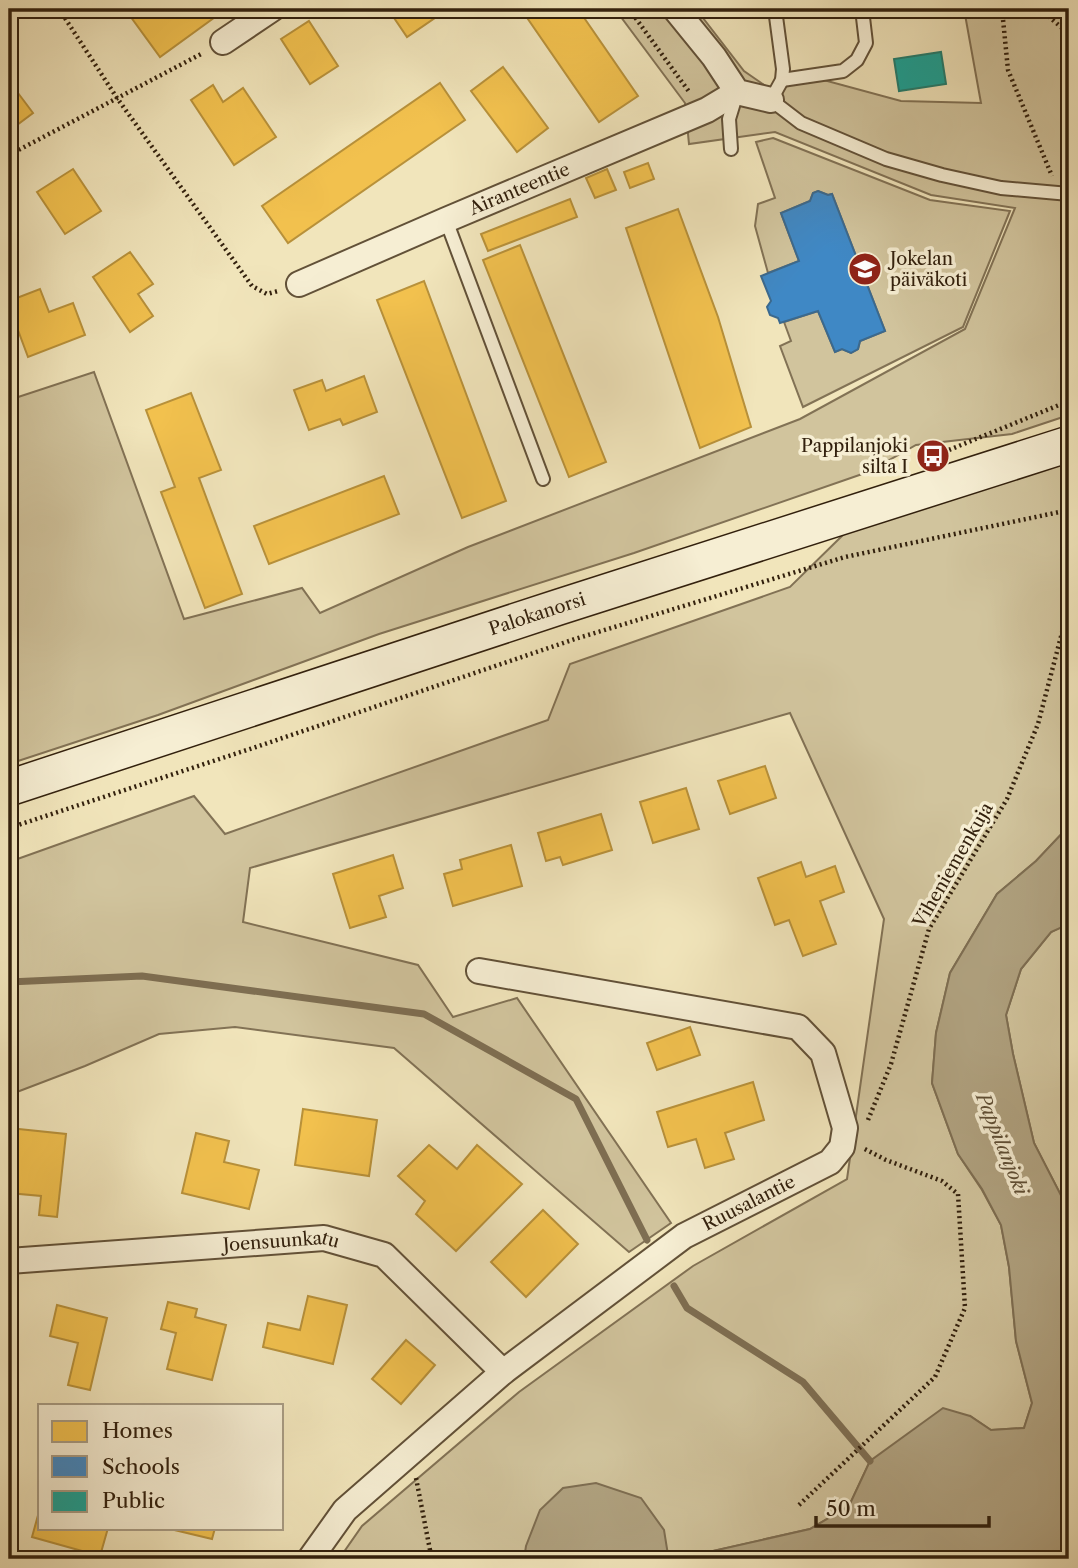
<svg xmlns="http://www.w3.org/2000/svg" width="1078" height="1568" font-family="'Libre Caslon Text',serif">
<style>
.green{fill:#d1c49d;stroke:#827255;stroke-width:2}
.water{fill:#b0a280;stroke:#7e6e52;stroke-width:2}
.homes{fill:#f2c14e;stroke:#b8913a;stroke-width:2}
.schools{fill:#3f88c5;stroke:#3b698e;stroke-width:2}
.public{fill:#17a398;stroke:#1f7c6e;stroke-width:2}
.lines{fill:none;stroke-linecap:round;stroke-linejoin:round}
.stream{stroke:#7e6e52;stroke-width:7}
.lane-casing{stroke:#625138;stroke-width:16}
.street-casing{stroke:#625138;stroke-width:28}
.secondary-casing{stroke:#32200d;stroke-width:38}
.path{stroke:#32200d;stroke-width:4.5;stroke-dasharray:2 3.5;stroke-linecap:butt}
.lane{stroke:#f6eed3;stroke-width:12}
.street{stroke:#f6eed3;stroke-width:24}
.secondary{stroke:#f6eed3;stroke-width:35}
.labels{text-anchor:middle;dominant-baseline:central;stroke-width:7;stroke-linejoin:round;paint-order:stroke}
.street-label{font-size:18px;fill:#32200d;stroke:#f6eed3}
.poi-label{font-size:18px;fill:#32200d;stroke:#f6eed3;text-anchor:start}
.water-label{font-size:19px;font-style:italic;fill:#5e4e35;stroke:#f6eed3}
</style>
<rect width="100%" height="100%" fill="#f1e5bb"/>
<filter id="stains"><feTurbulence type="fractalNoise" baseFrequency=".00286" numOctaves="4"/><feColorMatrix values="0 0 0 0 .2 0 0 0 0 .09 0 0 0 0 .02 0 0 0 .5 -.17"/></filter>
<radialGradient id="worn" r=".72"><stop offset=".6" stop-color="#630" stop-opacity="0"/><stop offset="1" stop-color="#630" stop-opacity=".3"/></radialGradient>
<!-- green -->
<g class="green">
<path d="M615 9H696L744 71 780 96 786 84 820 79 901 101 981 103 964 9H1069V415L1012 434 916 445 868 472 634 553 379 634 158 715 9 764V400L94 372 184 619 302 588 320 613 468 547 800 419 965 329 1015 208 931 195 775 132 689 144 685 103Z"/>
<path d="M773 138 930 200 1010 211 963 327 803 407 780 346 791 341 784 322 818 311 835 352 842 349 851 353 858 349 860 341 885 331 832 194 828 195 818 191 813 193 810 201 781 213 799 261 768 273 755 226 758 204 775 198 756 142Z"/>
<path d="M1069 462V826L1036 861 997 894 950 973 936 1033 932 1083 958 1154 982 1190 1001 1225 1009 1267 1016 1341 1032 1403 1024 1428 991 1430 970 1416 870 1461 849 1506 810 1529 682 1558 668 1555 581 1559H339L362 1526 519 1392 693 1266 847 1179 884 919 790 713 250 868 243 922 418 965 453 1017 517 998 671 1223 629 1252 394 1048 235 1027 159 1034 85 1066 9 1095V862L194 796 225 834 548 720 570 664 790 587 844 534Z"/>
<path d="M1068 923 1069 924V1211L1034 1143 1013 1054 1006 1015 1021 969 1051 932Z"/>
</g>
<!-- water -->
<path class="water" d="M1069 826V924L1051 932 1021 969 1006 1015 1013 1054 1034 1143 1069 1211V1559H524L526 1546 540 1510 563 1488 596 1483 641 1498 664 1530 668 1555 682 1558 810 1529 849 1506 870 1461 943 1408 970 1416 991 1430 1024 1428 1032 1403 1016 1341 1009 1267 1001 1225 982 1189 958 1154 932 1083 936 1033 950 973 997 894 1036 861Z"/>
<!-- homes -->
<g class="homes">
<path d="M125 9H220L222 12 160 57Z"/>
<path d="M388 9H443L445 11 407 37Z"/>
<path d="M521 9H578L638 96 599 122Z"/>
<path d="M309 21 338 66 310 84 281 39Z"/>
<path d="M503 67 548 128 517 152 471 91Z"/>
<path d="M9 81 33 113 9 131Z"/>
<path d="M440 83 465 120 288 243 262 206Z"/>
<path d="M213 85 223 102 243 88 276 137 234 165 191 100Z"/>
<path d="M648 163 654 179 630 188 624 172Z"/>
<path d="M73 169 101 211 65 234 37 192Z"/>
<path d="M607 169 616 190 595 198 586 178Z"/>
<path d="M570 199 577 217 488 251 481 234Z"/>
<path d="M678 209 718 317 751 427 700 448 626 228Z"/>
<path d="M520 245 606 462 569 477 483 260Z"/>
<path d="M130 252 153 284 138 294 153 316 130 332 93 277Z"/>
<path d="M424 281 506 501 462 518 377 300Z"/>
<path d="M40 289 49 312 73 303 85 335 28 357 9 306V301Z"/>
<path d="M364 376 377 412 343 425 340 419 309 430 294 390 322 380 326 391Z"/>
<path d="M191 393 221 470 199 478 242 594 205 608 161 492 175 487 146 410Z"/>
<path d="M384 476 399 514 269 564 254 526Z"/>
<path d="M765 766 776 798 730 814 718 781Z"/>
<path d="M686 788 699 829 653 843 640 802Z"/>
<path d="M601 814 612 850 563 865 560 857 546 861 538 833Z"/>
<path d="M511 845 522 886 453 906 444 874 462 869 460 860Z"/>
<path d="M393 855 403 888 379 896 386 917 350 928 333 874Z"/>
<path d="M801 862 806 877 835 866 844 892 820 901 836 944 803 956 789 920 775 925 758 878Z"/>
<path d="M690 1027 700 1055 657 1070 647 1043Z"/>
<path d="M753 1082 764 1120 725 1133 734 1159 705 1168 696 1139 668 1147 657 1112Z"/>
<path d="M303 1109 377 1120 369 1176 295 1165Z"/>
<path d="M9 1128 66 1134 57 1217 39 1215 41 1196 9 1193Z"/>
<path d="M196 1133 229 1141 224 1162 259 1170 249 1209 182 1193Z"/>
<path d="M429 1145 457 1169 477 1145 522 1184 456 1251 416 1214 425 1201 398 1176Z"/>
<path d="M543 1210 578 1244 526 1297 491 1262Z"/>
<path d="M308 1296 347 1305 333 1364 263 1347 268 1323 300 1330Z"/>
<path d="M168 1302 197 1309 195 1317 226 1325 212 1380 167 1369 176 1333 161 1329Z"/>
<path d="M57 1305 107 1318 90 1390 68 1385 78 1343 50 1336Z"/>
<path d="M406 1340 435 1365 401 1404 372 1379Z"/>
<path d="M40 1508V1528H108L100 1556 32 1537Z"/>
<path d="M166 1528H215L212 1539Z"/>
</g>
<!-- schools -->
<path class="schools" d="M818 191 828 195 832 194 885 331 860 341 858 349 851 353 842 349 835 352 818 311 780 323 778 318 770 315 767 307 771 301 761 276 799 261 781 213 810 201 813 193Z"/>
<!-- public -->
<path class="public" d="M941 52 946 84 899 91 894 59Z"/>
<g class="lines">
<!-- stream -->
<g class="stream">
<path d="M9 982 142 976 424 1014 576 1099 647 1240"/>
<path d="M674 1286 687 1308 803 1382 870 1461"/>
</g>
<defs>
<g id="lane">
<path d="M775 9 783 69 782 80 771 100 801 123 886 159 942 175 1001 188 1069 194"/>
<path d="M782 80 843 71 857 60 866 43 862 9"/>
<path d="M731 149 729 119 736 96"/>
<path d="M446 220 543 479"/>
</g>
<g id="street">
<path d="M675 9 714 57 737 92 771 100"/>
<path d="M223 42 272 9"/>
<path id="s1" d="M299 284 446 220 707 110 737 92"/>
<path id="s2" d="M9 1261 324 1238 384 1255 503 1372"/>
<path id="s3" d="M310 1559 345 1510 503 1372 684 1236 830 1162 842 1147 845 1128 823 1053 798 1027 479 971"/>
</g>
<g id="secondary">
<path id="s4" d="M9 788 559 607 1069 444"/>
</g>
</defs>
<!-- lane casing -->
<use href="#lane" class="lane-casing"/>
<!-- street casing -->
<use href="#street" class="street-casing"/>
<!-- secondary casing -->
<use href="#secondary" class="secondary-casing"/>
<!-- path -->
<g class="path">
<path d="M59 9 117 98 252 286 267 294 278 291"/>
<path d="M629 9 690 93"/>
<path d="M1002 9 1008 70 1052 176"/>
<path d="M1040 9 1069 34"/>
<path d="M9 155 203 53"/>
<path d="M944 452 1069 401"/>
<path d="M9 828 256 747 575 639 845 557 1069 510"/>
<path d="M868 1120 891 1064 929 929 1007 799 1038 724 1069 606"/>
<path d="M416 1478 430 1550 429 1559"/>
<path d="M799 1505 935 1377 965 1308 958 1194 942 1181 886 1160 863 1148"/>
</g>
<!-- lane -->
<use href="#lane" class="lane"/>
<!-- street -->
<use href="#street" class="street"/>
<!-- secondary -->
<use href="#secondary" class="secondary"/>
</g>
<!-- icons -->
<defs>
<symbol id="school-disc" viewBox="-11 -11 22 22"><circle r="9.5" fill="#8f2418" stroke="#f6eed3"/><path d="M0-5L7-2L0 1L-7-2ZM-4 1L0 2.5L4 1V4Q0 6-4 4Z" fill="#fff"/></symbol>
<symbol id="bus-disc" viewBox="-11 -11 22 22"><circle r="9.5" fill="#8f2418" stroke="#f6eed3"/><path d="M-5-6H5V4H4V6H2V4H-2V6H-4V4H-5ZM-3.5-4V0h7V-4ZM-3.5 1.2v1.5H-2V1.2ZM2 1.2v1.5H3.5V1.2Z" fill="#fff"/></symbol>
</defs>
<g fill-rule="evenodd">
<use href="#school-disc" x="846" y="250" width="38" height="38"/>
<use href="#bus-disc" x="914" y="437" width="38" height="38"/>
</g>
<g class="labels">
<!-- street labels -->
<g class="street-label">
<text stroke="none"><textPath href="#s1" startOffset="240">Airanteentie</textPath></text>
<text stroke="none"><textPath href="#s4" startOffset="556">Palokanorsi</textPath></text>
<text transform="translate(953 865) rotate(-60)">Viheniemenkuja</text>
<text stroke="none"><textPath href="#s3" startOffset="569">Ruusalantie</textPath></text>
<text stroke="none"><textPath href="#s2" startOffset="273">Joensuunkatu</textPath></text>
</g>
<!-- poi labels -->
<g class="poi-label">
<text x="890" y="259">Jokelan<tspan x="890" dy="21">päiväkoti</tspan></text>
<text x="908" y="446" text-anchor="end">Pappilanjoki<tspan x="908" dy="21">silta I</tspan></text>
</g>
<!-- water labels -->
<g class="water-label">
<text transform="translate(1002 1144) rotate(68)">Pappilanjoki</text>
</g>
</g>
<!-- margin -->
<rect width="1078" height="1568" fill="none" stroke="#f1e5bb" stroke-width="35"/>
<rect x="10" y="10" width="1057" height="1547" fill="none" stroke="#32200d" stroke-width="3.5"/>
<rect x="18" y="18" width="1043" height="1533" fill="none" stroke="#32200d" stroke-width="2"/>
<!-- legend -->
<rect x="38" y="1404" width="245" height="126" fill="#f6eed3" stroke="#a89c84" stroke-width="2"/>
<rect x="52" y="1421" width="35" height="21" fill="#f2c14e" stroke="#a89c84" stroke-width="2"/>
<text x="102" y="1438" font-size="21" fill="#32200d">Homes</text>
<rect x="52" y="1456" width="35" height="21" fill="#3f88c5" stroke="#a89c84" stroke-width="2"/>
<text x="102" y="1474" font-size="21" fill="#32200d">Schools</text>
<rect x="52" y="1491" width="35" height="21" fill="#17a398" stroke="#a89c84" stroke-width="2"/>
<text x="102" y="1508" font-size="21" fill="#32200d">Public</text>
<!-- scale -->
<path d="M816 1516v10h173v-10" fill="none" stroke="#32200d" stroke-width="3.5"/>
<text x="826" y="1516" font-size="21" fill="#32200d" stroke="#f6eed3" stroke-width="5" paint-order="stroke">50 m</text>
<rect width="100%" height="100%" filter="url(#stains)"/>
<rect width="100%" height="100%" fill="url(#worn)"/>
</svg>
